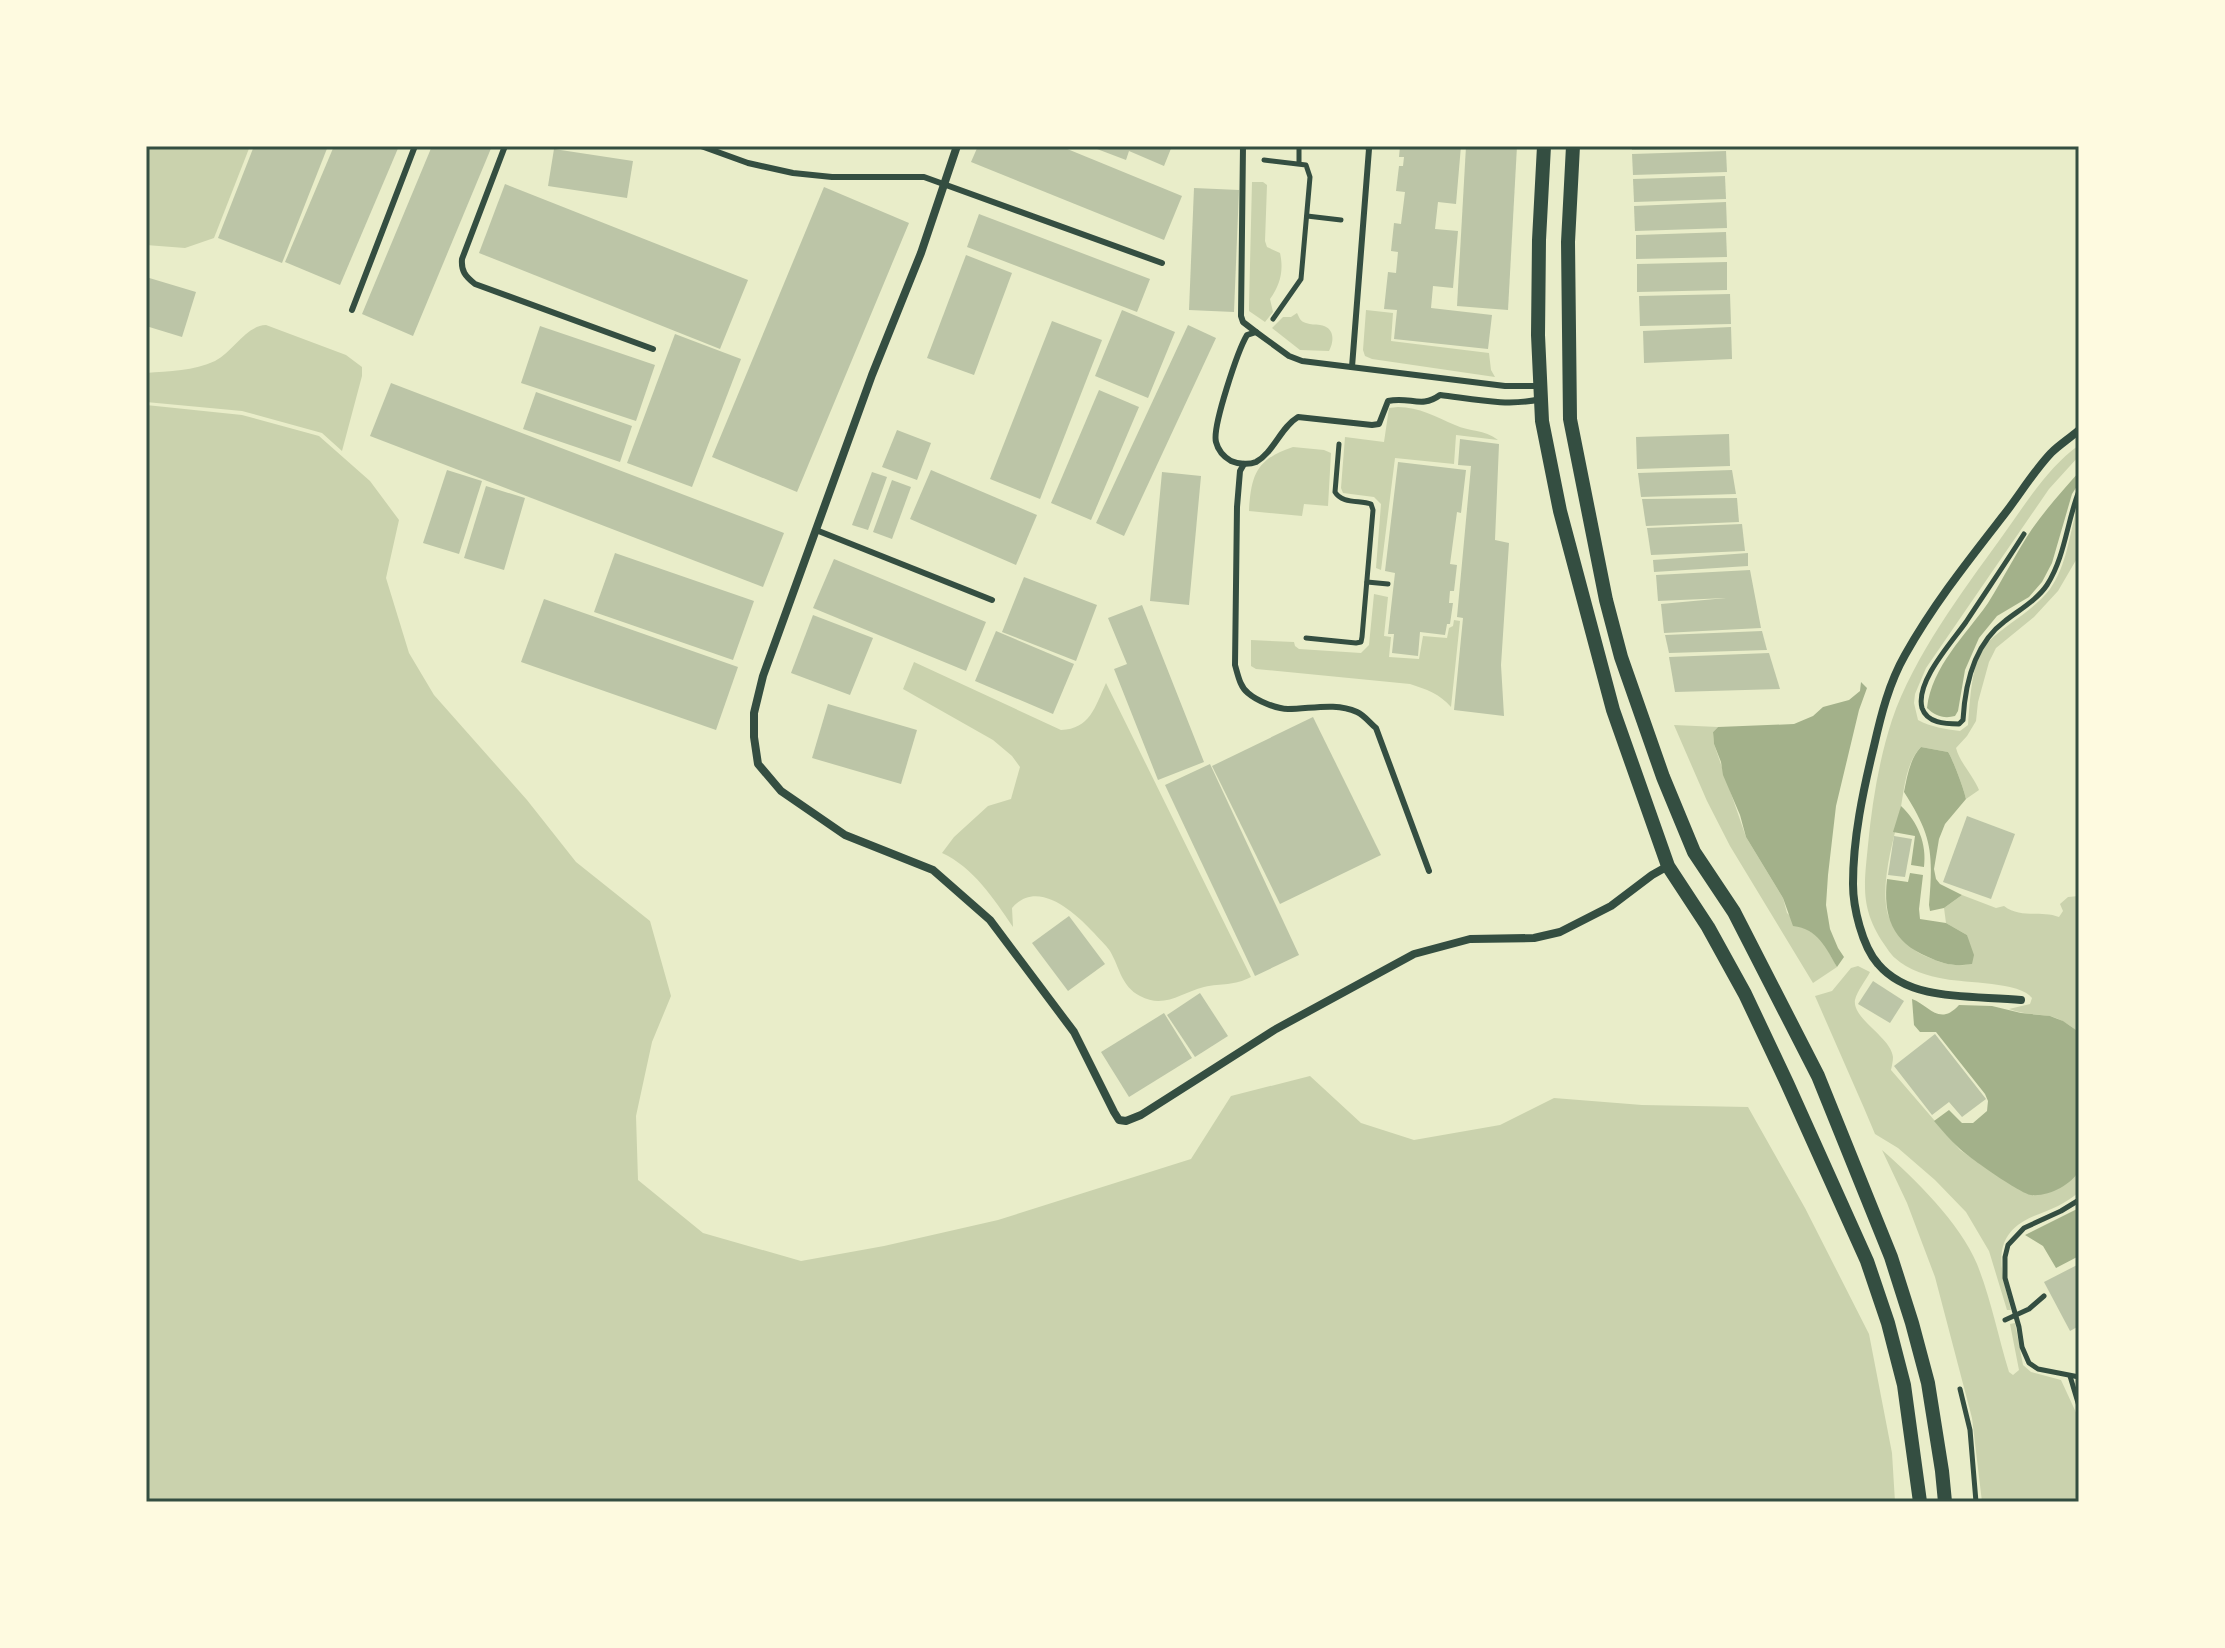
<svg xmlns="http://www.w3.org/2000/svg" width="2225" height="1648" font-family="Quicksand,sans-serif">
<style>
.green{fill:#cad2ad}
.water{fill:#a3b18a}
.building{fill:#bcc5a7}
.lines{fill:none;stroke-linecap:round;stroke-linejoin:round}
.path{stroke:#344e41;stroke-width:5}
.service{stroke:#344e41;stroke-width:6}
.minor{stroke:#344e41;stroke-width:8}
.tertiary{stroke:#344e41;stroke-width:14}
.neatline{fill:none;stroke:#344e41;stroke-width:3}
</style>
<rect width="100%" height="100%" fill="#e9edc9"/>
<!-- green -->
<g class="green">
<path d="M146 146H250L214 238 185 248 146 245Z"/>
<path d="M1252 182H1263L1267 185 1265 241 1267 247 1280 253C1284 271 1280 285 1270 299L1273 312 1265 322 1249 311V306Z"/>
<path d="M1366 310 1393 313 1391 341 1489 353 1491 370 1495 377 1372 359 1365 356 1363 350Z"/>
<path d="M1297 313C1300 319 1300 321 1306 323 1311 325 1315 324 1320 325 1334 327 1335 340 1329 351L1300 350 1272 328 1283 317H1291Z"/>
<path d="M266 325 346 355 362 367V376L342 451 322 433 242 411 146 402V373C169 371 194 371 215 361 234 351 245 326 266 325Z"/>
<path d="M146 405 242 415 319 436 370 481 399 520 386 578 409 653 434 695 527 800 576 862 650 921 671 996 652 1042 636 1116 638 1180 703 1233 801 1261 884 1246 998 1220 1191 1159 1231 1096 1310 1076 1361 1123 1414 1140 1500 1125 1554 1098 1642 1105 1748 1107 1805 1208 1869 1334 1892 1453 1895 1502H146Z"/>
<path d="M1398 407C1419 407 1436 417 1455 425 1470 432 1484 429 1498 440L1456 435 1454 464 1395 458 1381 570 1376 568 1381 504 1374 497 1343 493 1341 488 1345 437 1384 442 1389 408Z"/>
<path d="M2079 445V456L2049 489 1926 668 1915 694 1914 703 1918 720C1931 727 1945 729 1960 731L1968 725C1970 703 1971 658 1988 642 2008 623 2033 611 2050 589 2068 564 2070 529 2079 501V555L2058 591 2034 617 1996 648 1989 662 1978 702 1976 721 1967 736 1956 748C1960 763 1973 775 1979 790L1966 799C1965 792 1952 757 1948 752L1921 747C1904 764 1904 796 1899 817 1892 844 1880 887 1888 915 1891 922 1897 929 1902 935 1910 947 1916 953 1930 958 1944 964 1956 967 1972 964L1967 935 1946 923 1944 908 1962 895 1996 908 2004 906C2021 919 2041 910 2059 917L2063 911 2060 904 2068 897 2079 896V1032C2070 1026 2060 1018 2049 1016 2035 1014 2022 1014 2009 1009L2030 1004 2032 998C2021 982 1965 983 1945 979 1928 976 1908 970 1895 958 1891 955 1887 948 1884 944 1860 908 1864 886 1868 845 1872 803 1879 760 1892 720 1914 656 1962 592 2001 538 2025 505 2046 469 2079 445Z"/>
<path d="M1293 447 1324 450 1331 453 1328 506 1304 504 1302 516 1249 511C1251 474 1257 459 1293 447Z"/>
<path d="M1374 594 1388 597 1384 636 1391 637 1389 657 1419 659 1423 636 1447 638 1449 628 1453 626 1454 620 1460 621 1451 707C1440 694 1426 689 1410 684L1256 669 1251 666V640L1294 642 1295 646 1299 649 1361 653 1369 645Z"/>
<path d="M914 662 1061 730C1090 729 1095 707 1106 683L1251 977C1234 986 1222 983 1204 987 1181 993 1164 1009 1140 996 1121 986 1120 968 1110 951 1106 945 1099 939 1094 933 1075 913 1038 878 1012 908L1013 927C994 899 973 867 942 853L954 837 988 806 1011 799 1020 767 1012 756 993 740 903 689Z"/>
<path d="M1674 725 1718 727 1713 732 1714 744 1746 837 1783 898 1787 913 1802 927 1821 938 1837 967 1813 983 1730 846 1707 801Z"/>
<path d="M1858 966 1870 972C1866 980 1857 991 1855 1000 1852 1019 1891 1037 1893 1057 1893 1061 1892 1065 1891 1070L1960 1150 1990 1170 2076 1176 2079 1171V1192C2065 1204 2052 1209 2034 1216 1987 1236 2002 1271 2011 1310H2007L1989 1251 1966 1212 1935 1180 1898 1148 1875 1134 1864 1108 1815 996 1832 991 1851 968Z"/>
<path d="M1882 1150C1915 1179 1960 1223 1977 1264 1991 1299 1998 1336 2009 1372L2013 1375 2019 1370 2010 1324 2015 1323 2023 1365 2031 1372 2061 1380 2079 1419V1489L2074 1502H1982L1972 1418 1935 1277 1907 1203Z"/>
</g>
<!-- water -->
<g class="water">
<path d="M2079 472V483L2072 494 2052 563 2042 582 2029 597 1997 616 1979 638 1965 670 1958 711 1955 716C1944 719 1935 716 1927 708 1932 666 1965 636 1988 603 2003 579 2016 553 2032 529 2046 509 2063 490 2079 472Z"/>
<path d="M1861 682 1867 688 1859 710 1836 806 1828 875 1826 905 1830 929 1838 948 1844 957 1837 967C1826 948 1818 929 1793 926L1783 898 1746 837 1740 815 1723 775 1721 762 1714 744 1713 732 1718 727 1794 724 1813 716 1823 707 1849 700 1860 691Z"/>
<path d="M1921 747 1948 752C1952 757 1965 792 1966 799L1945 824 1939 839 1934 869 1936 879 1940 884 1962 895 1944 908 1930 911 1929 905C1933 854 1933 837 1904 792 1907 777 1910 758 1921 747Z"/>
<path d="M1901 806C1918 822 1927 844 1924 867L1911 865 1915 836 1893 832Z"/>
<path d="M1910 873 1923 875 1919 909 1920 919 1946 923 1967 935 1974 955 1972 964C1955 967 1943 964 1928 957 1892 942 1883 916 1887 879L1908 882Z"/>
<path d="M1912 999C1929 1005 1939 1027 1959 1005L1992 1006 2021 1013 2050 1016 2063 1021 2079 1032V1171C2071 1185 2048 1197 2031 1195 2021 1194 1968 1157 1959 1148 1950 1140 1942 1130 1934 1121L1949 1110 1962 1123H1973L1987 1111 1988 1101 1985 1094 1936 1032H1920L1914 1025Z"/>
<path d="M2079 1208V1256L2056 1268 2043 1246 2025 1235Z"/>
</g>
<!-- building -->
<g class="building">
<path d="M254 146H328L282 263 218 238Z"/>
<path d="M334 146H399L340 285 285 262Z"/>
<path d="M432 146H492L413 336 362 314Z"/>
<path d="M978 146H1060L1182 196 1164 240 971 162Z"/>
<path d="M1098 146H1172L1164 166 1129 151 1126 160 1097 149Z"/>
<path d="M1400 146H1461L1456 204 1438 202 1435 229 1458 231 1453 288 1433 286 1431 308 1492 315 1488 349 1394 339 1397 310 1384 309 1388 272 1396 273 1398 252 1391 251 1394 223 1401 224 1405 192 1396 191 1399 166H1403L1404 157H1399Z"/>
<path d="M1466 146H1517L1508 310 1457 306Z"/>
<path d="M1631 146H1691V149L1632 150Z"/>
<path d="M554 149 633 161 627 198 548 186Z"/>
<path d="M1726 151 1727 172 1633 175 1632 154Z"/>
<path d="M1725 176 1726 199 1634 202 1633 179Z"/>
<path d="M505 184 748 280 720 349 479 253Z"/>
<path d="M824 187 909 223 797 492 712 457Z"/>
<path d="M1194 188 1239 190 1234 312 1189 310Z"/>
<path d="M1726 202 1727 228 1635 231 1634 206Z"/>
<path d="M979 214 1150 279 1137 312 967 247Z"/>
<path d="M1726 232 1727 257 1636 259V235Z"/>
<path d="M966 255 1012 273 974 375 927 358Z"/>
<path d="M1727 262V290L1637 292V264Z"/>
<path d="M146 277 196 292 182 337 146 326Z"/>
<path d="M1730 294 1731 324 1640 326 1639 296Z"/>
<path d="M1122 310 1175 332 1148 398 1095 376Z"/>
<path d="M1052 321 1102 340 1040 499 990 479Z"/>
<path d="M1188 325 1216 338 1124 536 1096 523Z"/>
<path d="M540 326 655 365 636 421 521 383Z"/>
<path d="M1731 327 1732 359 1644 363 1643 331Z"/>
<path d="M675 334 741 359 692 487 627 463Z"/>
<path d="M391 383 784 533 763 587 370 436Z"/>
<path d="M1099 390 1139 407 1091 520 1051 503Z"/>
<path d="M536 392 632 426 620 462 523 429Z"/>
<path d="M897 430 931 443 917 480 882 467Z"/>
<path d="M1729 434 1730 466 1637 469 1636 437Z"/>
<path d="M1460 439 1499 444 1495 540 1509 543 1501 665 1504 716 1454 710 1463 618 1457 617 1471 466 1458 465Z"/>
<path d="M1398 462 1466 470 1461 513 1457 512 1450 564 1457 565 1454 591H1450L1449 603H1453L1450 624H1447L1445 635 1420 632 1418 656 1392 653 1394 634H1388L1395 573 1385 571Z"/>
<path d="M447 470 482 481 459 554 423 543Z"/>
<path d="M931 470 1037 515 1016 565 910 519Z"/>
<path d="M1732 470 1736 494 1641 497 1638 473Z"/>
<path d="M872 472 887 477 868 530 852 525Z"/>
<path d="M1162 472 1201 476 1189 605 1150 601Z"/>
<path d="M892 480 911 487 892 539 873 532Z"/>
<path d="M486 486 525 498 504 570 464 558Z"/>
<path d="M1737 498 1739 522 1646 526 1642 499Z"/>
<path d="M1742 524 1745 551 1651 555 1647 528Z"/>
<path d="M615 553 754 601 733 660 594 612Z"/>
<path d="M1748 553V566L1654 572 1653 560Z"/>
<path d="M834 559 986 622 966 671 813 608Z"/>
<path d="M1750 570 1761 628 1664 633 1661 604 1726 598 1658 601 1656 575Z"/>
<path d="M1024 577 1097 605 1076 661 1002 632Z"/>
<path d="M544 599 738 667 716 730 521 662Z"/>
<path d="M1142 605 1204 762 1158 780 1114 669 1127 664 1108 618Z"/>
<path d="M813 615 873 638 850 695 791 673Z"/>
<path d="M996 631 1074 664 1053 714 975 681Z"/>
<path d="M1762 631 1767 650 1669 653 1665 635Z"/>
<path d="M1769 653 1780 689 1675 692 1669 657Z"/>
<path d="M828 704 917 730 901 784 812 758Z"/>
<path d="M1313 717 1381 855 1280 904 1212 766Z"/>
<path d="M1210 764 1299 955 1255 976 1165 785Z"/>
<path d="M1967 816 2015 834 1991 899 1943 882Z"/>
<path d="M1894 836 1912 839 1905 877 1888 875Z"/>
<path d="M1069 916 1105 964 1068 991 1032 943Z"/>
<path d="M1873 981 1904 1001 1890 1023 1858 1004Z"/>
<path d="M1200 993 1228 1036 1195 1057 1167 1015Z"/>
<path d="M1164 1013 1192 1058 1129 1097 1101 1052Z"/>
<path d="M1935 1034 1986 1099 1962 1117 1949 1102 1932 1115 1894 1066Z"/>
<path d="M2079 1264V1326L2070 1331 2044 1282Z"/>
</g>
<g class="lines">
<!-- path -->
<g class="path">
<path d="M1264 160 1306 165 1310 177 1301 279 1273 319"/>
<path d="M1299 163V146"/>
<path d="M1307 216 1341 220"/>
<path d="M2024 534C2005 564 1985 593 1966 622 1952 642 1915 682 1922 708 1927 723 1945 724 1959 724L1963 720C1965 683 1974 644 2005 621 2019 610 2037 600 2047 585 2065 557 2067 521 2079 491"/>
<path d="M1367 582 1388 584"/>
<path d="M1306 638 1356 643 1361 642 1362 637 1373 510 1371 504C1360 500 1342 504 1335 492L1339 444"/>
<path d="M2079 1200 2061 1211 2024 1228 2008 1245 2005 1257V1278L2019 1327 2022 1347 2029 1363 2038 1369 2079 1377"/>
<path d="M2005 1320 2029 1309 2044 1296"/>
<path d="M2070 1376 2079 1406"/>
<path d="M1960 1389 1970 1430 1976 1502"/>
</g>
<!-- service -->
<g class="service">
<path d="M505 146 462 259C461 271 465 276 475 284L653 349"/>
<path d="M701 146 748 163 793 173 832 177H924L1162 263"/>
<path d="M1243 146 1241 316 1243 322 1256 332"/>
<path d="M352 310 415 146"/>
<path d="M1352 367 1369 149 1367 146"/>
<path d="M1540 386H1505L1302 361 1289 356 1256 332 1247 335C1238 350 1212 427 1216 442 1218 450 1224 457 1231 461 1238 464 1249 465 1256 462 1273 453 1281 427 1298 417L1372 425 1379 424 1388 401C1410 396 1421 409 1440 395 1473 399 1508 407 1541 399"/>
<path d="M1244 464 1240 471 1237 507 1235 665C1238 675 1240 687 1248 693 1257 701 1277 709 1288 709 1311 709 1335 702 1357 712 1364 715 1370 723 1376 728L1429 871"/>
<path d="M816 530 992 600"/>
</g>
<!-- minor -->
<g class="minor">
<path d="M957 146 921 253 872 375 763 676 754 713V737L758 764 781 791 845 835 933 870 990 920 1074 1032 1114 1112 1119 1120 1126 1121 1141 1115 1276 1029 1414 954 1470 939 1534 938 1560 932 1611 906 1652 875 1668 866"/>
<path d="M2021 1000C1975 995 1911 1003 1878 964 1862 946 1853 907 1853 884 1853 838 1863 791 1874 746 1881 715 1889 683 1905 655 1933 605 1968 561 2003 516 2019 496 2033 472 2051 453 2059 445 2070 438 2079 430"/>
</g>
<!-- tertiary -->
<g class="tertiary">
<path d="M1544 146 1539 240 1538 335 1542 421 1560 511 1613 710 1668 866 1708 927 1745 994 1787 1083 1867 1261 1888 1323 1904 1385 1920 1502"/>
<path d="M1573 146 1568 242 1570 419 1606 600 1621 657 1663 777 1694 852 1734 912 1818 1076 1891 1257 1912 1323 1928 1383 1942 1471 1945 1502"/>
</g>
</g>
<!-- border -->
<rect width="2225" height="1648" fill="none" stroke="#fefae0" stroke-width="296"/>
<rect x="148" y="148" width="1929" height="1352" class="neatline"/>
</svg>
